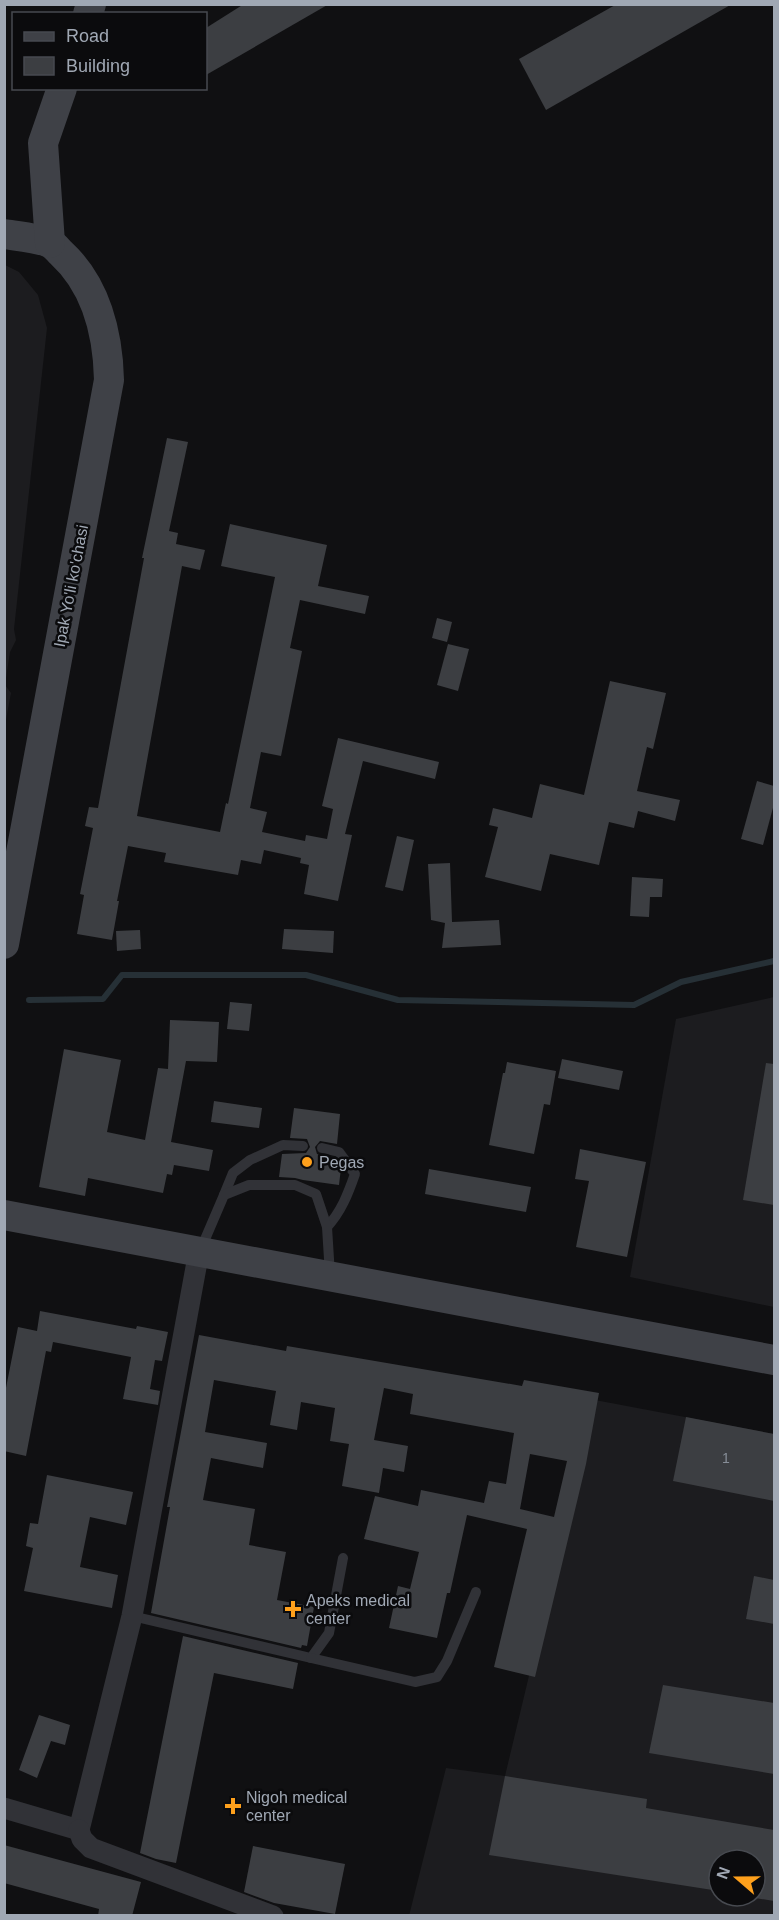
<svg xmlns="http://www.w3.org/2000/svg" width="779" height="1920" font-family="Arial,sans-serif">
<style>
.built{fill:#1c1c1f;fill-rule:evenodd}
.lines{fill:none;stroke-linecap:round;stroke-linejoin:round}
.stream{stroke:#263036;stroke-width:6}
.building{fill:#3c3e42;fill-rule:evenodd}
.lane{stroke:#313237;stroke-width:10}
.street{stroke:#313237;stroke-width:21}
.secondary{stroke:#3f4147;stroke-width:30}
.poi-dot{fill:#fea01c;stroke:#0b0b0d;stroke-width:2}
.labels{text-anchor:middle;dominant-baseline:central;stroke-width:5;stroke-linejoin:round;paint-order:stroke}
.number-label{font-size:14px;fill:#878e98}
.street-label{font-size:16px;fill:#a0a8b4;stroke:#0b0b0d}
.poi-label{font-size:16px;fill:#a0a8b4;stroke:#0b0b0d;text-anchor:start}
</style>
<rect width="100%" height="100%" fill="#101012"/>
<!-- built -->
<g class="built">
<path d="M5 265 19 272 38 295 47 328 14 629 16 640 10 652 5 685 11 693 5 725Z"/>
<path d="M774 997V1307L630 1277 676 1019Z"/>
<path d="M595 1400 774 1434V1915L409 1916 446 1768 505 1776ZM719 1860H755V1896H719Z"/>
</g>
<g class="lines">
<!-- stream -->
<path class="stream" d="M29 1000 103 999 122 975H306L398 1000 634 1005 681 982 774 961"/>
</g>
<!-- building -->
<g class="building">
<path d="M244 4H329L206 75V28Z"/>
<path d="M617 4H732L546 110 519 59Z"/>
<path d="M167 438 188 442 169 531 178 533 176 544 205 550 200 570 182 566 137 816 220 832 226 803 228 804 275 577 221 566 230 524 327 545 318 586 369 596 365 614 300 600 290 648 302 651 281 756 261 752 250 808 267 812 262 832 305 841 306 835 327 839 333 809 322 806 338 738 439 762 435 779 363 761 345 834 352 835 338 901 304 894 309 865 300 863 301 858 264 850 261 864 241 860 238 875 164 862 166 853 128 846 117 901H119L112 940 77 934 84 895 80 894 93 828 85 826 89 807 98 808 144 558H142Z"/>
<path d="M437 618 452 622 447 642 432 638Z"/>
<path d="M448 644 469 649 458 691 437 685Z"/>
<path d="M610 681 666 693 653 749 647 747 637 791 680 800 675 821 638 811 634 828 609 822 599 865 550 854 541 891 485 877 498 827 489 825 493 808 532 818 540 784 584 795Z"/>
<path d="M757 781 774 786V804L763 845 741 839Z"/>
<path d="M397 836 414 840 403 891 385 887Z"/>
<path d="M450 863 452 922 499 920 501 945 442 948 445 923 431 920 428 864Z"/>
<path d="M632 877 663 879 662 897H650L649 917 630 916Z"/>
<path d="M284 929 334 931 333 953 282 949Z"/>
<path d="M140 930 141 949 117 951 116 931Z"/>
<path d="M230 1002 252 1004 249 1031 227 1029Z"/>
<path d="M170 1020 219 1022 217 1062 186 1061 171 1142 213 1150 209 1171 174 1165 172 1175 167 1174 163 1193 88 1178 85 1196 39 1187 64 1049 121 1060 107 1132 145 1140 158 1068 168 1069Z"/>
<path d="M562 1059 623 1071 619 1090 558 1078Z"/>
<path d="M507 1062 556 1071 550 1105 544 1104 534 1154 489 1145 503 1073H505Z"/>
<path d="M766 1063 774 1064V1205L743 1200Z"/>
<path d="M214 1101 262 1108 259 1128 211 1122Z"/>
<path d="M294 1108 340 1114 337 1144 320 1141 315 1147 317 1154 335 1159 341 1168 339 1185 303 1180 295 1178 279 1177 282 1154 306 1153 310 1147 307 1139 290 1138Z"/>
<path d="M580 1149 646 1162 627 1257 576 1247 589 1181 575 1179Z"/>
<path d="M429 1169 531 1187 526 1212 425 1194Z"/>
<path d="M40 1311 136 1329 137 1326 168 1332 162 1361 155 1360 150 1389 160 1391 158 1405 123 1399 131 1357 53 1342 51 1352 46 1351 26 1456 4 1451V1398L18 1327 37 1331Z"/>
<path d="M199 1335 286 1351 287 1346 522 1386 524 1380 599 1393 586 1464 535 1677 494 1667 527 1529 467 1515 450 1593H447L437 1638 389 1628 398 1586 410 1589 419 1552 364 1539 375 1496 418 1506 421 1490 484 1503 489 1481 506 1484 514 1433 410 1414 413 1394 384 1388 374 1440 408 1446 404 1472 383 1468 379 1493 342 1486 349 1444 330 1441 335 1408 301 1402 297 1430 270 1425 276 1391 214 1380 205 1432 267 1443 263 1468 211 1458 203 1500 255 1509 249 1545 286 1552 277 1600 314 1607 307 1646 302 1645 301 1648 151 1613 170 1507H167ZM530 1454 567 1461 554 1517 520 1509Z"/>
<path d="M686 1417 774 1434V1501L673 1481Z"/>
<path d="M47 1475 133 1492 126 1525 90 1517 80 1567 118 1575 112 1608 24 1591 33 1548 26 1546 30 1523 38 1524Z"/>
<path d="M754 1576 774 1580V1624L746 1619Z"/>
<path d="M183 1636 298 1663 293 1689 214 1673 176 1863 156 1859 140 1853Z"/>
<path d="M663 1685 774 1703V1774L649 1753Z"/>
<path d="M39 1715 70 1725 65 1745 51 1741 37 1778 19 1770Z"/>
<path d="M505 1776 647 1799 646 1808 774 1830V1901L755 1898V1860H719V1891L489 1855Z"/>
<path d="M4 1845 141 1882 132 1916H98L99 1909 4 1883Z"/>
<path d="M253 1846 345 1864 335 1914 274 1903 244 1892Z"/>
</g>
<g class="lines">
<!-- lane -->
<g class="lane">
<path d="M322 1148 339 1152 355 1174C348 1194 341 1212 327 1227"/>
<path d="M224 1195 233 1173 250 1160 283 1145 303 1146"/>
<path d="M200 1251 224 1195 249 1185H295L316 1194 327 1227 330 1275"/>
<path d="M132 1616 311 1658 329 1633 343 1558"/>
<path d="M311 1658 415 1682 437 1677 447 1661 476 1592"/>
</g>
<!-- street -->
<g class="street">
<path d="M4 1808 79 1830 132 1616 199 1251"/>
<path d="M79 1830 82 1839 91 1848 273 1916"/>
</g>
<!-- secondary -->
<g class="secondary">
<path d="M88 14 91 4"/>
<path d="M4 234C17 236 39 238 50 243 54 245 58 250 61 253 96 285 108 334 109 380L4 944"/>
<path d="M50 243 43 143 62 88"/>
<path d="M4 1215 774 1360"/>
</g>
</g>
<!-- markers -->
<g class="poi-dot">
<circle cx="307" cy="1162" r="6"/>
<path d="M290 1600h6v6h6v6h-6v6h-6v-6h-6v-6h6z"/>
<path d="M230 1797h6v6h6v6h-6v6h-6v-6h-6v-6h6z"/>
</g>
<g class="labels">
<!-- number labels -->
<g class="number-label">
<text x="726" y="1458">1</text>
</g>
<!-- street labels -->
<g class="street-label">
<text transform="translate(71 586) rotate(-79)">Ipak Yo'li ko'chasi</text>
</g>
<!-- poi labels -->
<g class="poi-label">
<text x="319" y="1162">Pegas</text>
<text x="306" y="1600">Apeks medical<tspan x="306" dy="18">center</tspan></text>
<text x="246" y="1797">Nigoh medical<tspan x="246" dy="18">center</tspan></text>
</g>
</g>
<!-- border -->
<rect width="779" height="1920" fill="none" stroke="#a0a8b4" stroke-width="12"/>
<!-- legend -->
<rect x="12" y="12" width="195" height="78" fill="#0b0b0d" stroke="#474a50" stroke-width="1.5"/>
<rect x="24" y="32" width="30" height="9" fill="#3f4147" stroke="#474a50" stroke-width="1.5"/>
<text x="66" y="42" font-size="18" fill="#a0a8b4">Road</text>
<rect x="24" y="57" width="30" height="18" fill="#3c3e42" stroke="#474a50" stroke-width="1.5"/>
<text x="66" y="72" font-size="18" fill="#a0a8b4">Building</text>
<!-- north arrow -->
<g transform="translate(737 1878) rotate(290)"><circle r="28" fill="#0b0b0d" stroke="#474a50" stroke-width="1.5"/>
<path d="M0-4.5L10 22L0 15L-10 22Z" fill="#fea01c"/>
<text y="-9" font-size="16" font-weight="bold" text-anchor="middle" fill="#a0a8b4">N</text>
</g>
</svg>
